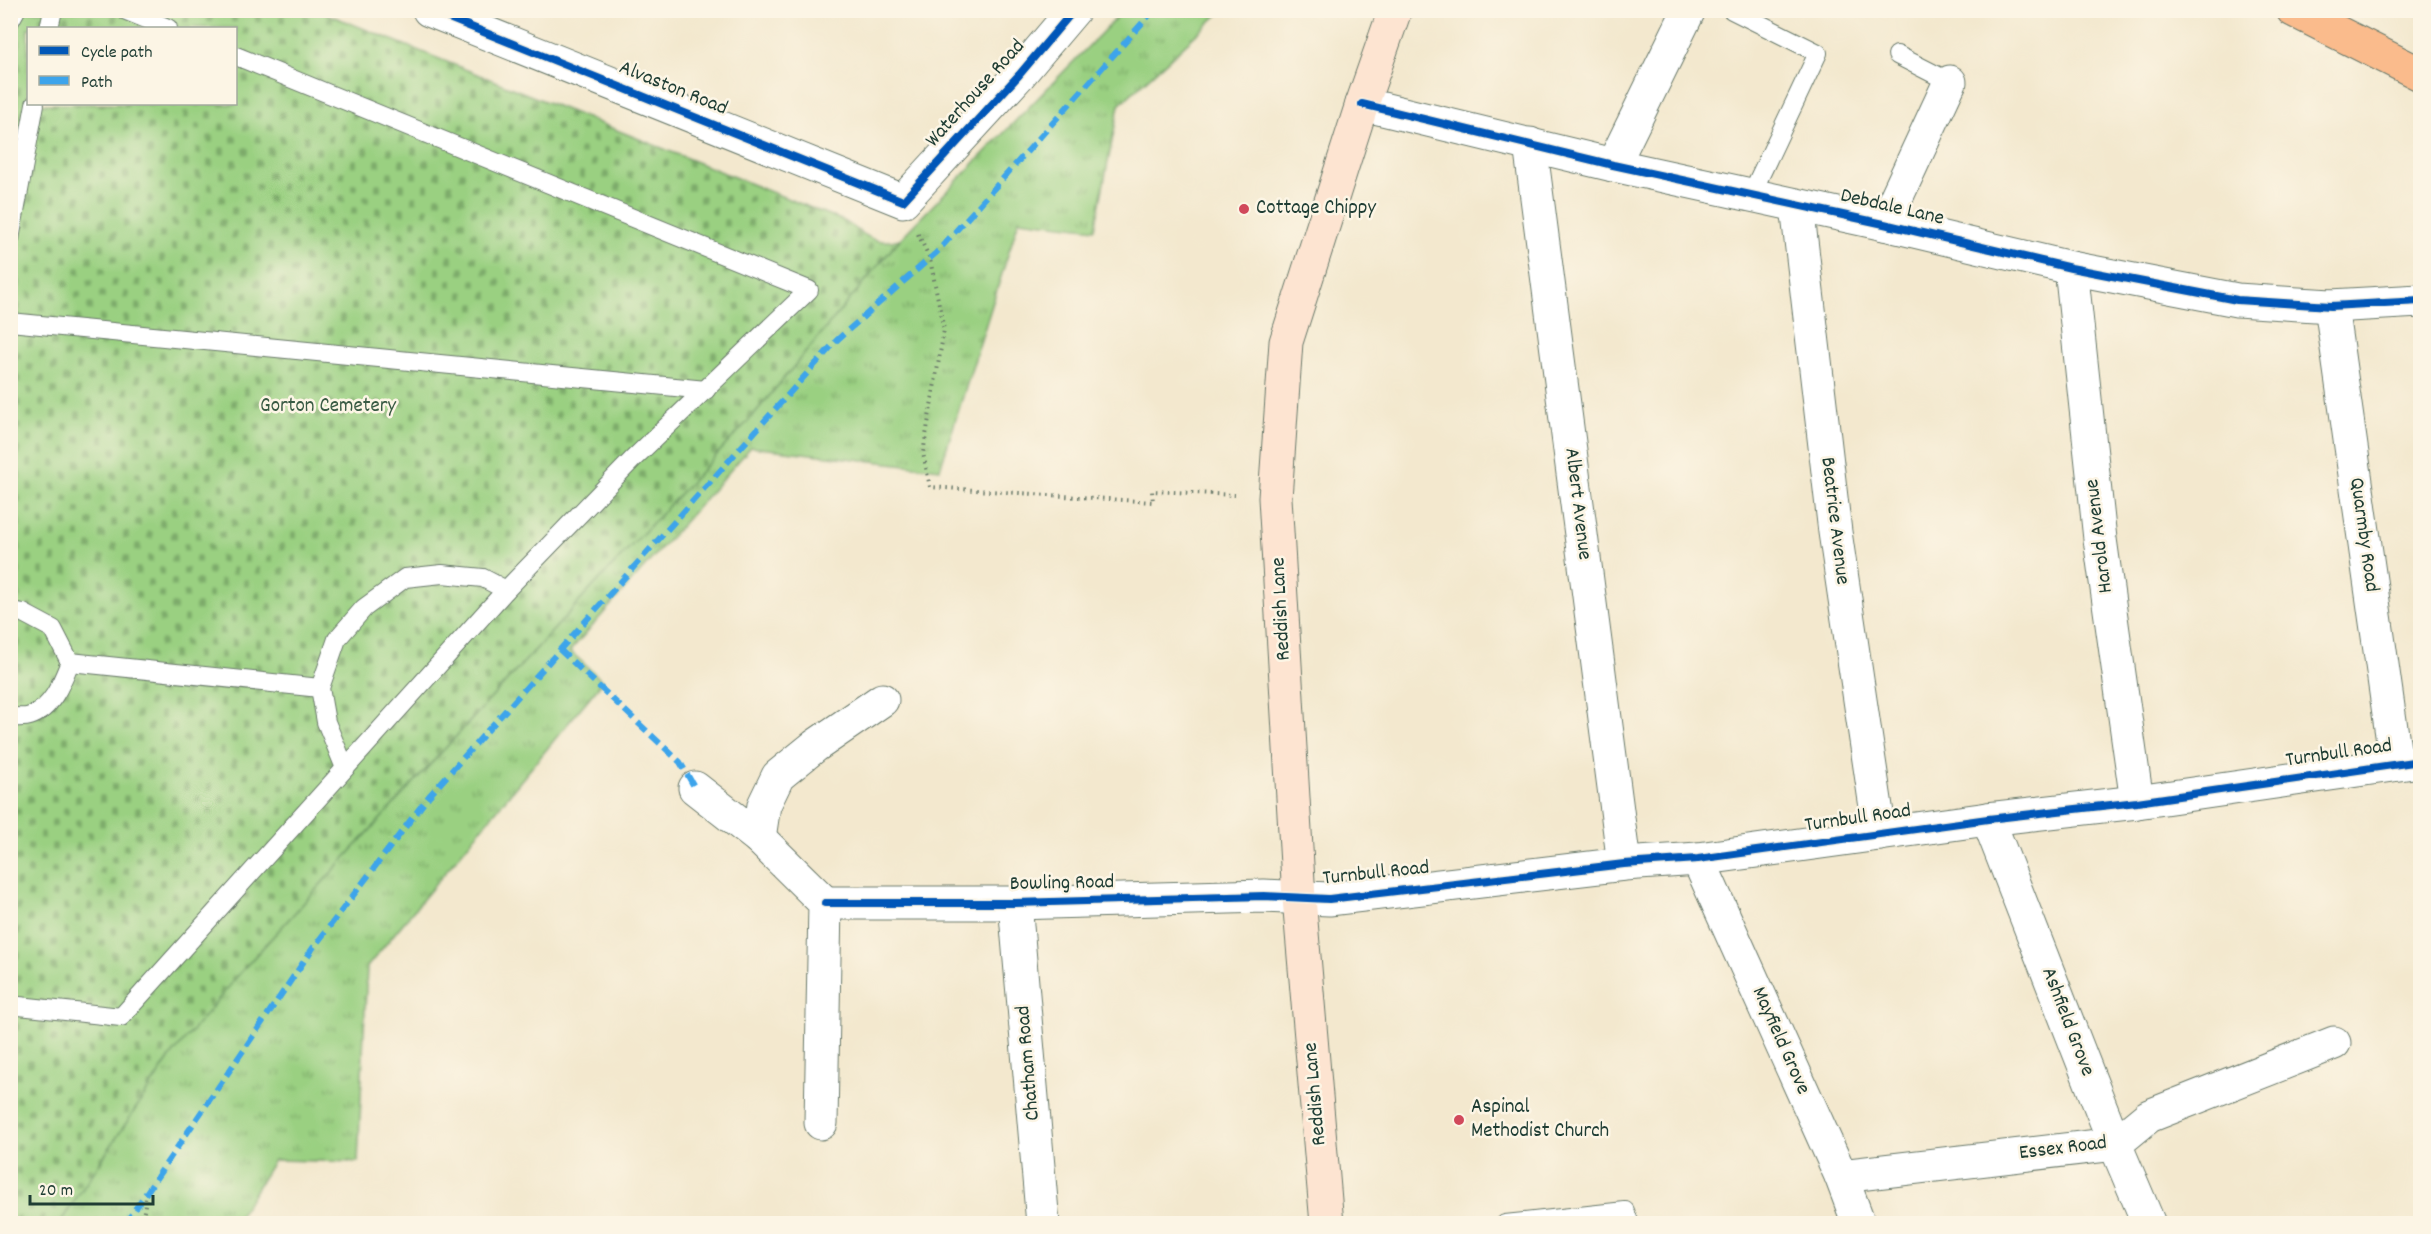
<svg xmlns="http://www.w3.org/2000/svg" width="2431" height="1234" font-family="Dekko,sans-serif">
<style>
.grass{fill:url(#grass-tufts);stroke:#5c865a;stroke-width:1.5}
.cemetery{fill:url(#cemetery-stones);stroke:#5c865a;stroke-width:1.5;fill-rule:evenodd}
.lines{fill:none;stroke-linecap:round;stroke-linejoin:round}
.lane-casing{stroke:#69796a;stroke-width:20}
.street-casing{stroke:#69796a;stroke-width:35}
.secondary-casing{stroke:#69796a;stroke-width:35}
.highway-casing{stroke:#69796a;stroke-width:35}
.path{stroke:#69796a;stroke-width:4;stroke-dasharray:1.5 4.5;stroke-linecap:butt}
.lane{stroke:#fff;stroke-width:18}
.street{stroke:#fff;stroke-width:33}
.secondary{stroke:#fde4d1;stroke-width:33}
.highway{stroke:#fabb8c;stroke-width:33}
.quiet{stroke:#3da4eb;stroke-width:6;stroke-dasharray:12 6;stroke-linecap:butt}
.cycleway-casing{stroke:#fcf5e5;stroke-width:11}
.cycleway{stroke:#0057b8;stroke-width:8}
.poi-dot{fill:#d1495b;stroke:#fcf5e5;stroke-width:2}
.labels{text-anchor:middle;dominant-baseline:central;stroke-width:5;stroke-linejoin:round;paint-order:stroke}
.street-label{font-size:21px;fill:#1f3d34;stroke:#fcf5e5}
.poi-label{font-size:21px;fill:#1f3d34;stroke:#fcf5e5;text-anchor:start}
.park-label{font-size:21px;fill:#385a43;stroke:#fcf5e5}
</style>
<defs>
<pattern id="grass-tufts" width="24" height="20" patternUnits="userSpaceOnUse" patternTransform="scale(1.5)"><rect width="24" height="20" fill="#9ad081"/><path d="M3 7l-1-3M5 7V3M7 7l1-3M15 17l-1-3M17 17v-4M19 17l1-3" fill="none" stroke="#7daa6a"/></pattern>
<pattern id="cemetery-stones" width="16" height="16" patternUnits="userSpaceOnUse" patternTransform="scale(1.5)"><rect width="16" height="16" fill="#9ad081"/><path d="M2 7V4a2 2 0 0 1 4 0v3zM10 15v-3a2 2 0 0 1 4 0v3z" fill="#7daa6a"/></pattern>
</defs>
<rect width="100%" height="100%" fill="#fcf5e5"/>
<filter id="ink" filterUnits="userSpaceOnUse"><feTurbulence type="fractalNoise" baseFrequency=".0167" numOctaves="2"/><feDisplacementMap in="SourceGraphic" scale="12" xChannelSelector="R" yChannelSelector="G"/><feConvolveMatrix kernelMatrix="1 2 1 2 8 2 1 2 1" color-interpolation-filters="sRGB"/></filter>
<filter id="wash" filterUnits="userSpaceOnUse"><feTurbulence type="fractalNoise" baseFrequency=".008" numOctaves="4" result="noise"/><feDisplacementMap in="SourceGraphic" scale="24" xChannelSelector="R" yChannelSelector="G"/><feGaussianBlur stdDeviation="1.35" result="paint"/><feColorMatrix in="noise" values="0 0 0 0 0 0 0 0 0 0 0 0 0 0 0 0 0 1.4 0 .05"/><feComposite in="paint" operator="in"/></filter>
<g filter="url(#wash)">
<rect width="100%" height="100%" fill="#f3e8ce"/>
<!-- grass -->
<path class="grass" d="M1123 11H1222L1119 105 1095 229 1019 220 940 469 751 447 570 651 603 681 367 967 358 1162 274 1160 235 1223 59 1224 168 1060 245 967 600 579 750 419 900 239Z"/>
<!-- cemetery -->
<path class="cemetery" d="M10 11H320L846 222C867 236 874 246 900 239L750 419 600 579 245 967 168 1060 59 1224 10 1223ZM28 28H236V104H28Z"/>
</g>
<g filter="url(#ink)">
<g class="lines">
<defs>
<g id="lane">
<path d="M124 10 168 28"/>
<path d="M1732 10 1818 53 1751 195"/>
<path d="M10 21 16 10"/>
<path d="M49 28 53 10"/>
<path d="M1897 55 1950 82"/>
<path d="M10 239 35 104"/>
<path d="M10 322 706 390"/>
<path d="M10 611 23 613 53 629 70 662 320 688"/>
<path d="M10 717C16 717 25 718 30 716 52 709 62 682 70 662"/>
<path d="M345 768 326 722 320 688 337 639 364 608 405 578 442 574 483 578 506 590"/>
<path d="M10 1005 121 1017 506 590 633 459 809 290 236 56"/>
<path d="M1505 1224 1625 1211 1630 1224"/>
</g>
<g id="street">
<path d="M429 10 903 201 1019 75 1074 10"/>
<path d="M1362 104 1613 165 1884 224 2071 268 2237 300 2331 306 2420 301"/>
<path d="M1530 144 1624 864"/>
<path d="M1613 165 1689 10"/>
<path d="M1797 206 1835 532 1880 834"/>
<path d="M1884 224 1950 82"/>
<path d="M2071 268 2100 539 2137 802"/>
<path d="M2331 306 2396 763"/>
<path d="M695 788 759 838 825 903 821 1123"/>
<path d="M1988 819 2115 1144 2149 1224"/>
<path d="M759 838 764 805 778 776 815 746 882 700"/>
<path d="M1698 859 1841 1176 1859 1224"/>
<path d="M825 903H1015L1264 896 1329 899 1624 864 1698 859 1988 819 2137 802 2420 761"/>
<path d="M1015 903 1043 1224"/>
<path d="M1841 1176 2115 1144 2149 1116 2334 1043"/>
</g>
<path id="secondary" d="M1327 1224 1299 898 1275 498 1286 342 1362 104 1395 10"/>
<path id="highway" d="M2293 10 2420 74"/>
</defs>
<!-- lane casing -->
<use href="#lane" class="lane-casing"/>
<!-- street casing -->
<use href="#street" class="street-casing"/>
<!-- secondary casing -->
<use href="#secondary" class="secondary-casing"/>
<!-- highway casing -->
<use href="#highway" class="highway-casing"/>
<!-- path -->
<g class="path">
<path d="M918 234 930 259 944 330 923 453 930 487 1153 502 1152 491 1235 495"/>
<path d="M142 1224 147 1192"/>
</g>
<!-- lane -->
<use href="#lane" class="lane"/>
<!-- street -->
<use href="#street" class="street"/>
<!-- secondary -->
<use href="#secondary" class="secondary"/>
<!-- highway -->
<use href="#highway" class="highway"/>
<!-- quiet -->
<g class="quiet">
<path d="M559 649 680 762 695 788"/>
<path d="M125 1224 313 948 429 796 837 340 936 253 1154 10"/>
</g>
<defs>
<g id="cycleway">
<path d="M429 10 903 201 1019 75 1074 10"/>
<path d="M1362 104 1613 165 1884 224 2071 268 2237 300 2331 306 2420 301"/>
<path d="M825 903H1015L1264 896 1329 899 1624 864 1698 859 1988 819 2137 802 2420 761"/>
</g>
</defs>
<!-- cycleway casing -->
<use href="#cycleway" class="cycleway-casing"/>
<!-- cycleway -->
<use href="#cycleway" class="cycleway"/>
</g>
</g>
<!-- markers -->
<g class="poi-dot">
<circle cx="1244" cy="209" r="6"/>
<circle cx="1459" cy="1120" r="6"/>
</g>
<g class="labels">
<!-- street labels -->
<g class="street-label">
<text transform="translate(673 89) rotate(22)">Alvaston Road</text>
<text transform="translate(976 94) rotate(-48)">Waterhouse Road</text>
<text transform="translate(1892 208) rotate(13)">Debdale Lane</text>
<text transform="translate(1577 504) rotate(83)">Albert Avenue</text>
<text transform="translate(1834 521) rotate(83)">Beatrice Avenue</text>
<text transform="translate(2363 535) rotate(82)">Quarmby Road</text>
<text transform="translate(2100 536) rotate(-97)">Harold Avenue</text>
<text transform="translate(1282 609) rotate(-93)">Reddish Lane</text>
<text transform="translate(2339 754) rotate(-8)">Turnbull Road</text>
<text transform="translate(1858 819) rotate(-8)">Turnbull Road</text>
<text transform="translate(1376 874) rotate(-6)">Turnbull Road</text>
<text transform="translate(1062 884) rotate(-1)">Bowling Road</text>
<text transform="translate(2067 1022) rotate(69)">Ashfield Grove</text>
<text transform="translate(1780 1041) rotate(66)">Mayfield Grove</text>
<text transform="translate(1029 1063) rotate(-95)">Chatham Road</text>
<text transform="translate(1316 1094) rotate(-95)">Reddish Lane</text>
<text transform="translate(2063 1149) rotate(-7)">Essex Road</text>
</g>
<!-- poi labels -->
<g class="poi-label">
<text x="1256" y="209">Cottage Chippy</text>
<text x="1471" y="1108">Aspinal<tspan x="1471" dy="24">Methodist Church</tspan></text>
</g>
<!-- park labels -->
<g class="park-label">
<text x="328" y="407">Gorton Cemetery</text>
</g>
</g>
<!-- margin -->
<rect width="2431" height="1234" fill="none" stroke="#fcf5e5" stroke-width="36"/>
<!-- legend -->
<rect x="27" y="27" width="210" height="78" fill="#fcf5e5" stroke="#a4ab9e" stroke-width="1.5"/>
<rect x="39" y="46" width="30" height="9" fill="#0057b8" stroke="#a4ab9e" stroke-width="1.5"/>
<text x="81" y="57" font-size="18" fill="#1f3d34">Cycle path</text>
<rect x="39" y="76" width="30" height="9" fill="#3da4eb" stroke="#a4ab9e" stroke-width="1.5"/>
<text x="81" y="87" font-size="18" fill="#1f3d34">Path</text>
<!-- scale -->
<path d="M30 1195v9h123v-9" fill="none" stroke="#1f3d34" stroke-width="3"/>
<text x="39" y="1195" font-size="18" fill="#1f3d34" stroke="#fcf5e5" stroke-width="4.5" paint-order="stroke">20 m</text>
</svg>
